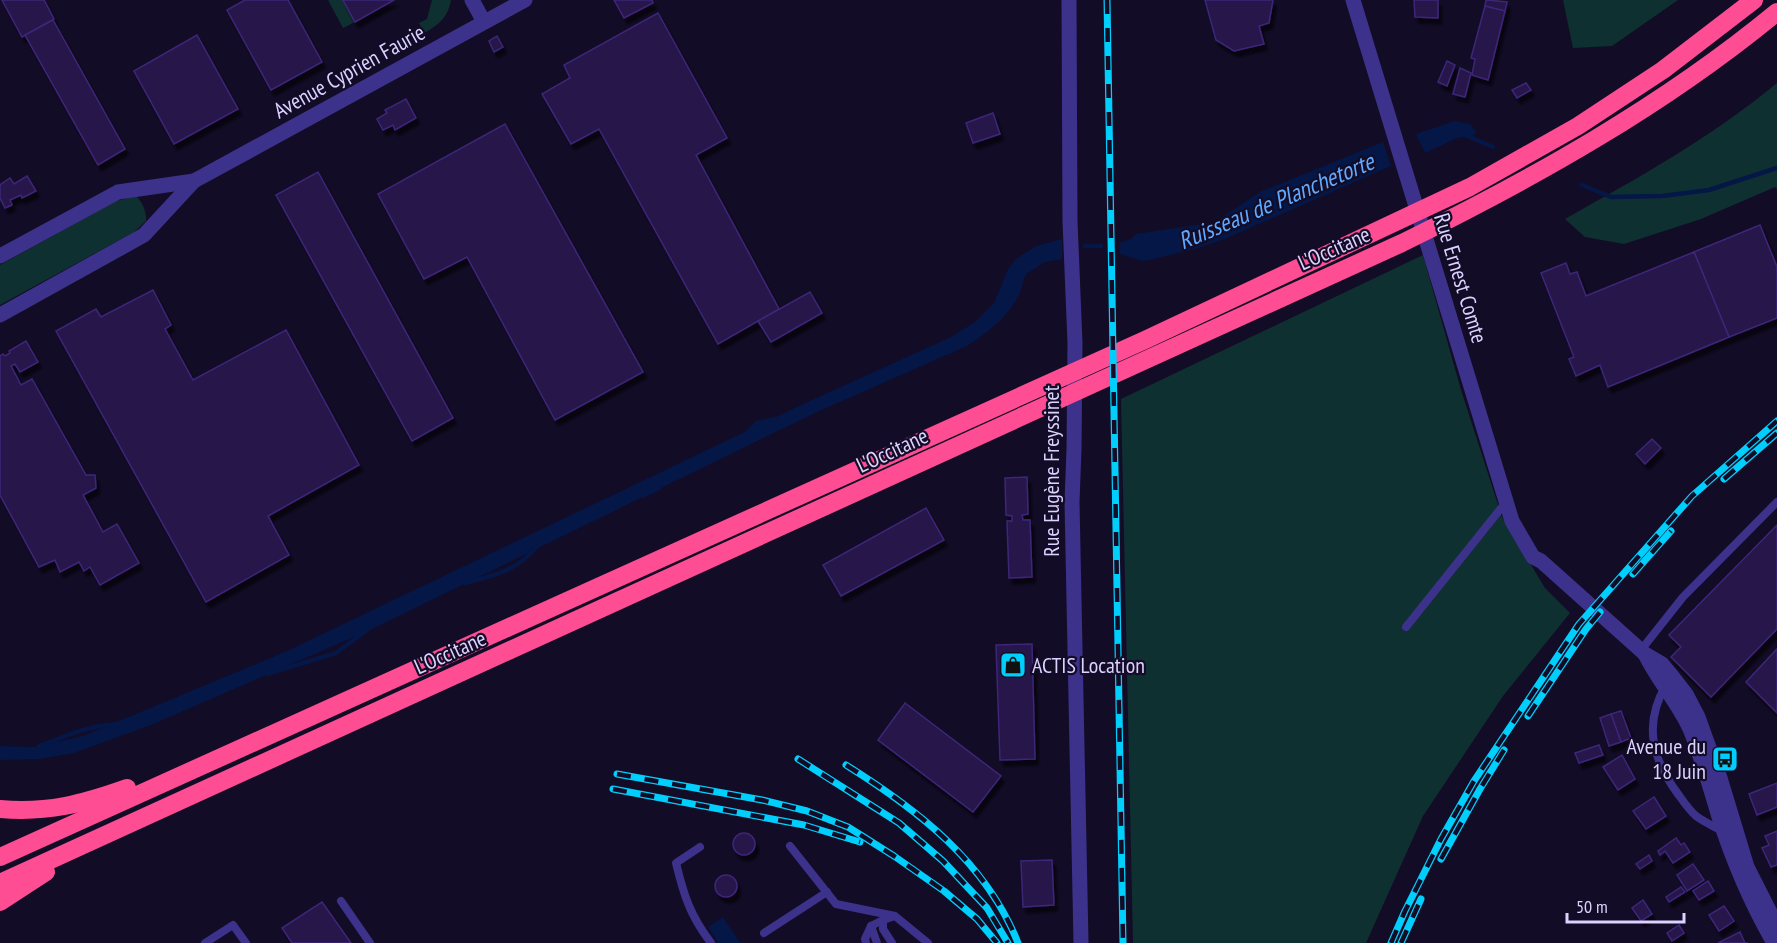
<svg xmlns="http://www.w3.org/2000/svg" width="1777" height="943" font-family="'PT Sans Narrow',sans-serif">
<style>
.green{fill:#0f3031}
.water{fill:#041747}
.lines{fill:none;stroke-linecap:round;stroke-linejoin:round}
.stream{stroke:#041747;stroke-width:4.5}
.building{fill:#25164a;stroke:#3d2678;stroke-width:1.5;filter:url(#shadow)}
.service{stroke:#3d328b;stroke-width:8}
.minor{stroke:#3d328b;stroke-width:15}
.tertiary{stroke:#3d328b;stroke-width:15}
.motorway{stroke:#ff4d94;stroke-width:18}
.rail-casing{stroke:#00cffd;stroke-width:7}
.rail{stroke:#130c27;stroke-width:4.5;stroke-dasharray:14;stroke-linecap:butt}
.labels{text-anchor:middle;dominant-baseline:central;stroke-width:4.5;stroke-linejoin:round;paint-order:stroke}
.street-label{font-size:22px;fill:#dbd2ff;stroke:#130c27}
.poi-label{font-size:22px;fill:#dbd2ff;stroke:#130c27;text-anchor:start}
.water-label{font-size:24px;font-style:italic;fill:#60a9ff;stroke:#130c27}
</style>
<defs>
<filter id="shadow"><feDropShadow dx="3.5" dy="6" stdDeviation="1.5" flood-color="#0009"/></filter>
</defs>
<rect width="100%" height="100%" fill="#130c27"/>
<!-- green -->
<g class="green">
<path d="M328 0H343L355 22 343 28Z"/>
<path d="M432 0H451C448 17 439 25 424 33L419 23 427 19Z"/>
<path d="M1563 0H1678L1612 46 1573 48Z"/>
<path d="M1777 83V189L1775 187 1701 219 1624 244 1585 237 1565 219C1638 178 1712 137 1777 83Z"/>
<path d="M136 196C142 201 147 213 146 221L134 232 0 305V265L116 201Z"/>
<path d="M1423 255 1461 390 1502 517 1545 588 1570 613 1503 696 1423 816 1366 943H1133L1121 399Z"/>
</g>
<!-- water -->
<g class="water">
<path d="M1454 121 1470 124 1476 132 1474 135 1457 138 1425 153 1416 134Z"/>
<path d="M1383 142 1391 166 1225 239 1198 248 1150 260 1142 261 1120 254 1119 243 1131 239 1136 234 1215 222 1260 192Z"/>
<path d="M1062 239V259L1045 262 1026 274C1023 281 1022 290 1018 296 1008 317 986 334 967 346L817 412 370 630 151 725 74 753 40 759 0 760V746L34 747 83 736 287 651 801 405 949 338 975 322 994 303 1008 269 1016 259 1036 246Z"/>
<path d="M723 917 740 943H718L708 927Z"/>
</g>
<g class="lines">
<!-- stream -->
<g class="stream">
<path d="M1465 135 1493 147"/>
<path d="M1582 185 1611 197 1662 196 1709 190 1777 168"/>
<path d="M1085 246H1101"/>
<path d="M747 433 757 423 776 419"/>
<path d="M642 496 659 488"/>
<path d="M465 583C492 576 518 571 536 547"/>
<path d="M267 674 336 653 367 630"/>
<path d="M38 747C65 736 89 725 118 724"/>
</g>
</g>
<!-- building -->
<g class="building">
<path d="M2 0H44L54 19 22 37Z"/>
<path d="M245 0H288L322 62 271 90 227 10Z"/>
<path d="M343 0H394L355 22Z"/>
<path d="M614 0H652L653 3 624 18Z"/>
<path d="M1205 0H1273L1269 23 1259 26 1264 44 1234 51 1216 40Z"/>
<path d="M1414 0H1438V18L1415 17Z"/>
<path d="M1486 0 1507 2 1505 11 1485 6Z"/>
<path d="M1485 6 1505 11 1488 80 1472 75 1475 59 1471 58Z"/>
<path d="M658 13 727 138 696 155 779 309 718 344 599 129 571 144 542 94 570 78 564 65Z"/>
<path d="M53 20 125 149 98 165 25 35Z"/>
<path d="M197 35 238 109 174 144 134 71Z"/>
<path d="M497 36 503 47 494 52 489 41Z"/>
<path d="M1447 61 1455 65 1447 86 1438 82Z"/>
<path d="M1460 68 1471 73 1465 97 1453 94Z"/>
<path d="M1526 83 1531 90 1517 98 1512 90Z"/>
<path d="M406 99 416 118 395 130 393 125 383 130 377 119 387 113 385 110Z"/>
<path d="M993 113 1000 134 973 143 966 123Z"/>
<path d="M505 124 643 372 555 420 467 257 424 279 378 194Z"/>
<path d="M318 172 453 418 412 441 276 195Z"/>
<path d="M27 176 36 191 22 198 21 195 10 200 12 205 5 208 0 198V185L10 178 14 184Z"/>
<path d="M1760 225 1777 267V318L1729 337 1694 252Z"/>
<path d="M1694 252 1729 337 1608 387 1600 365 1576 376 1569 359 1574 357 1541 273 1566 263 1570 274 1577 272 1586 296Z"/>
<path d="M153 290 171 325 165 329 193 380 286 330 359 465 268 516 289 555 206 602 56 331 96 309 101 317Z"/>
<path d="M810 292 822 313 771 342 758 321Z"/>
<path d="M26 341 38 362 20 372 15 364 11 366 21 385 32 379 86 475H95L96 488 83 495 103 532 117 524 139 563 100 585 90 567 84 571 79 562 60 572 55 560 39 567 0 495V356L3 354 5 356 10 353 9 351Z"/>
<path d="M1652 439 1661 448 1645 464 1636 454Z"/>
<path d="M1027 477 1028 514 1022 515 1023 520H1030L1032 577 1009 578 1007 521H1012V516L1006 515 1005 478Z"/>
<path d="M926 508 944 540 841 596 823 565Z"/>
<path d="M1777 525V629L1711 697 1671 657 1681 647 1669 635Z"/>
<path d="M1032 644 1035 759 1000 760 996 645Z"/>
<path d="M1777 649V713L1746 682Z"/>
<path d="M905 703 1001 776 973 812 878 740Z"/>
<path d="M1621 711 1631 738 1621 742 1611 714Z"/>
<path d="M1611 714 1621 742 1609 746 1600 718Z"/>
<path d="M1599 745 1603 755 1579 763 1575 753Z"/>
<path d="M1622 755 1635 779 1618 790 1603 767Z"/>
<path d="M1777 783V807L1757 815 1749 794Z"/>
<path d="M1654 797 1666 816 1646 829 1633 811Z"/>
<path d="M1777 831V865L1771 867 1762 848 1769 845 1765 836Z"/>
<circle cx="744" cy="844" r="11"/>
<path d="M1676 838 1681 845 1684 843 1690 852 1673 863 1665 851 1660 855 1658 851Z"/>
<path d="M1649 855 1652 861 1640 869 1636 864Z"/>
<path d="M1052 860 1054 905 1023 907 1021 861Z"/>
<path d="M1693 864 1704 880 1687 891 1677 875Z"/>
<circle cx="726" cy="886" r="11"/>
<path d="M1708 881 1714 891 1699 900 1693 891Z"/>
<path d="M1681 887 1685 892 1669 902 1666 897Z"/>
<path d="M1643 900 1652 914 1641 921 1632 908Z"/>
<path d="M322 902 351 943H292L282 928Z"/>
<path d="M1724 906 1734 921 1719 931 1709 915Z"/>
<path d="M1679 925 1684 933 1672 941 1667 933Z"/>
<path d="M1740 932 1745 943H1748H1718Z"/>
</g>
<g class="lines">
<!-- service -->
<g class="service">
<path d="M1406 627 1506 502"/>
<path d="M1641 650 1683 597 1777 502"/>
<path d="M1666 685C1643 724 1652 759 1678 794 1683 801 1689 810 1696 816 1704 822 1715 827 1724 832"/>
<path d="M790 846 836 904 895 916 928 943"/>
<path d="M700 847 676 863C684 896 690 915 711 943"/>
<path d="M341 901 370 943"/>
<path d="M892 917 883 920V929L892 943"/>
<path d="M764 933 827 892"/>
<path d="M205 943 233 925 246 943"/>
<path d="M866 943 865 939 871 926"/>
<path d="M877 943 871 926 883 920"/>
</g>
<!-- minor -->
<path class="minor" d="M472 0 484 22"/>
<!-- tertiary -->
<g class="tertiary">
<path d="M1069 0 1070 221 1075 343 1074 449 1072 502 1081 943"/>
<path d="M1353 0 1512 521 1533 557 1541 561 1645 654 1662 664 1672 676 1686 694 1698 717 1720 778 1747 867 1777 926"/>
<path d="M0 256 118 192 194 181"/>
<path d="M0 315 144 235 194 181 525 0"/>
<path d="M1645 654C1658 681 1678 702 1690 729 1702 758 1710 787 1719 817 1733 861 1751 903 1774 943"/>
</g>
<!-- motorway -->
<g class="motorway">
<path d="M0 809C48 813 82 804 127 788"/>
<path d="M0 857 1145 340 1470 187 1578 126 1663 70 1754 0"/>
<path d="M0 883 1402 243C1534 178 1663 106 1777 12"/>
<path d="M0 902 46 872"/>
</g>
<defs>
<g id="rail">
<path d="M1107 0 1123 943"/>
<path d="M1724 479 1777 433"/>
<path d="M1633 574 1671 531"/>
<path d="M1528 716 1586 629 1600 612"/>
<path d="M798 759 899 823 943 861 987 908 1008 943"/>
<path d="M846 765C918 810 986 862 1018 943"/>
<path d="M617 774 762 800 807 811 848 827 894 856 944 891 977 919 997 943"/>
<path d="M613 789 804 825 860 842"/>
<path d="M1441 859 1480 789 1504 750"/>
<path d="M1391 943 1405 911 1441 839 1474 781 1579 624 1692 496 1777 421"/>
<path d="M1401 943 1421 899"/>
</g>
</defs>
<!-- rail casing -->
<use href="#rail" class="rail-casing"/>
<!-- rail -->
<use href="#rail" class="rail"/>
</g>
<!-- icons -->
<defs>
<symbol id="shop-square" viewBox="-11 -11 22 22"><rect x="-9" y="-9" width="18" height="18" rx="4" fill="#00cffd" stroke="#130c27"/><path d="M-5-2.5h2.3a2.7 3.5 0 0 1 5.4 0H5L5.5 6h-11ZM-1.5-2.5h3a1.5 2.3 0 0 0-3 0Z" fill="#111"/></symbol>
<symbol id="bus-square" viewBox="-11 -11 22 22"><rect x="-9" y="-9" width="18" height="18" rx="4" fill="#00cffd" stroke="#130c27"/><path d="M-5-6H5V4H4V6H2V4H-2V6H-4V4H-5ZM-3.5-4V0h7V-4ZM-3.5 1.2v1.5H-2V1.2ZM2 1.2v1.5H3.5V1.2Z" fill="#111"/></symbol>
</defs>
<g fill-rule="evenodd">
<use href="#shop-square" x="998" y="650" width="30" height="30"/>
<use href="#bus-square" x="1710" y="744" width="30" height="30"/>
</g>
<g class="labels">
<!-- street labels -->
<g class="street-label">
<text transform="translate(349 71) rotate(-29)">Avenue Cyprien Faurie</text>
<text transform="translate(1334 248) rotate(-24)">L'Occitane</text>
<text transform="translate(1461 278) rotate(73)">Rue Ernest Comte</text>
<text transform="translate(892 450) rotate(-25)">L'Occitane</text>
<text transform="translate(1051 471) rotate(-90)">Rue Eugène Freyssinet</text>
<text transform="translate(450 652) rotate(-24)">L'Occitane</text>
</g>
<!-- poi labels -->
<g class="poi-label">
<text x="1032" y="665">ACTIS Location</text>
<text x="1706" y="746" text-anchor="end">Avenue du<tspan x="1706" dy="25">18 Juin</tspan></text>
</g>
<!-- water labels -->
<g class="water-label">
<text transform="translate(1276 201) rotate(-23)">Ruisseau de Planchetorte</text>
</g>
</g>
<!-- scale -->
<path d="M1567 913v9h117v-9" fill="none" stroke="#dbd2ff" stroke-width="3"/>
<text x="1576" y="913" font-size="18" fill="#dbd2ff" stroke="#130c27" stroke-width="4.5" paint-order="stroke">50 m</text>
</svg>
